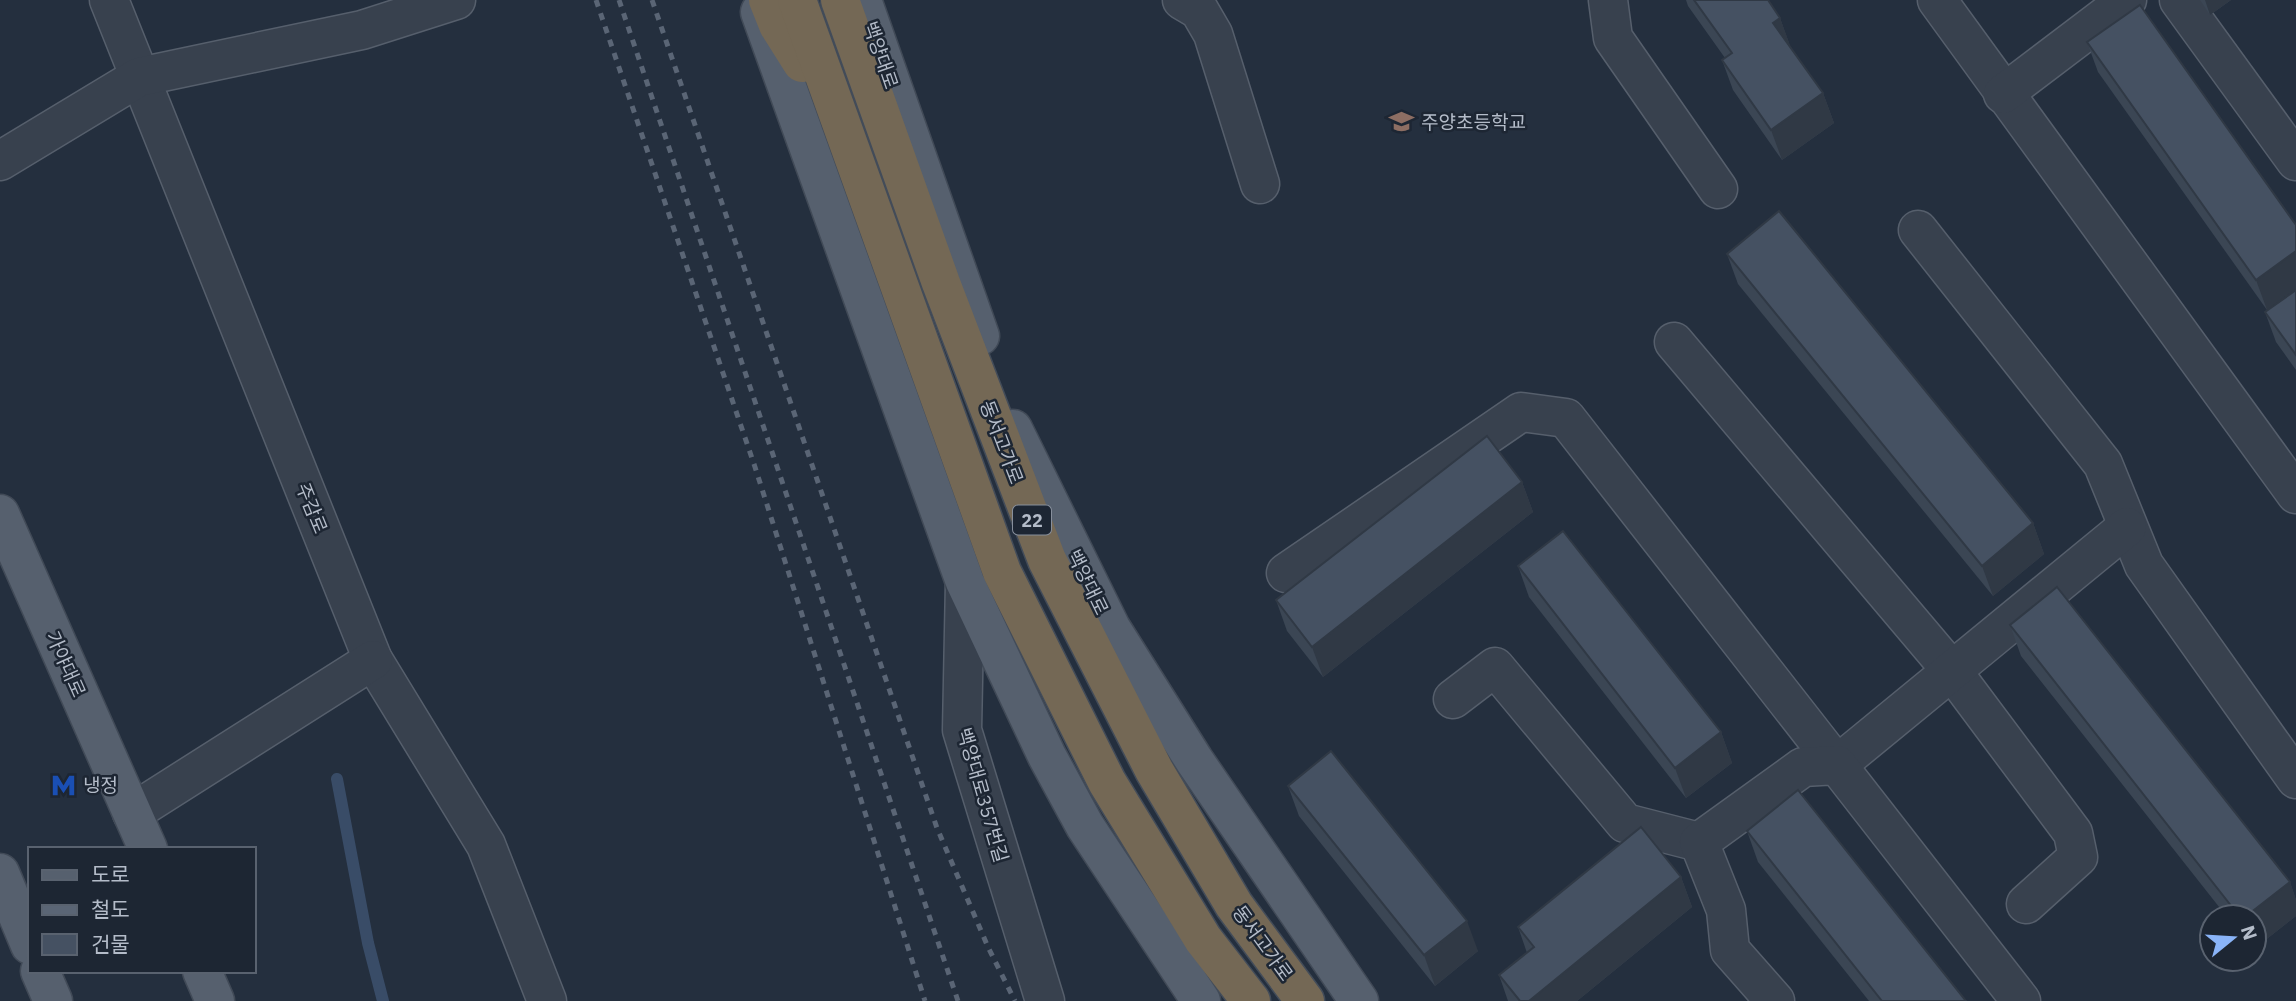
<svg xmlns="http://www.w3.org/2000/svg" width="2296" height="1001" font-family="'IBM Plex Sans','Noto Sans KR',sans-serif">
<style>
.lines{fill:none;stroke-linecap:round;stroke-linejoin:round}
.stream{stroke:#394c67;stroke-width:12}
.minor-casing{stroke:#565f6c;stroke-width:41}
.major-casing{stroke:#414a57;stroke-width:41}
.highway-casing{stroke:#434c59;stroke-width:41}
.minor{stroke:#38414e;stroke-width:38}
.major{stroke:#56606e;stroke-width:38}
.highway{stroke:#746855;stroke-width:38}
.rail{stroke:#5a6575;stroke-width:5;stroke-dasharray:7 7;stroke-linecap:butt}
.wall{fill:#3b4654}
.shaded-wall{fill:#303945}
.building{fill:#455162;stroke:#303945;stroke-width:2}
.labels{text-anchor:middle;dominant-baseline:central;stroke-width:5;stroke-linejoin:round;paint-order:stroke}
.shield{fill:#1d2633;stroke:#878f9c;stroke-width:2}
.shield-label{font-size:18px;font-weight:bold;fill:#b4bcc9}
.street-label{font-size:19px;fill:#b4bcc9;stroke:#1d2633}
.poi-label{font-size:19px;fill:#b4bcc9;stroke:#1d2633;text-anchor:start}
</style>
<rect width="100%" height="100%" fill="#242f3e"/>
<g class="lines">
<!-- stream -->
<path class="stream" d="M337 779 368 943 383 1001"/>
<defs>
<g id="minor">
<path d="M109 0 373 660 486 845 547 1001"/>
<path d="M1182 0 1199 10 1213 34 1260 184"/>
<path d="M1608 0 1613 38 1718 189"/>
<path d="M1937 0 2296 494"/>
<path d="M2179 0 2296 161"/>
<path d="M2003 94 2127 0"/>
<path d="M0 161 139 77 362 30 456 0"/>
<path d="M1918 230 2103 464 2144 565 2296 779"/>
<path d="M1674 342 1952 671 2073 833 2078 857 2026 904"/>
<path d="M1286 573 1521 412 1566 418 1837 765 2127 527"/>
<path d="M965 582 962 730 1045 1001"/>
<path d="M1453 699 1495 667 1625 823 1699 842"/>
<path d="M132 813 373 660"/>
<path d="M1775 1001 1730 950 1726 910 1699 842 1803 767 1837 765 2021 1001"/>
</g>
<g id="major">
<path d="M862 0 980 336"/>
<path d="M760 12 965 582 1047 756 1085 826 1201 1001"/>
<path d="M1013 429 1111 628 1194 760 1359 1001"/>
<path d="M0 514 148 849"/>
<path d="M0 873 30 945"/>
<path d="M40 971 53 1001"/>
<path d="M202 971 215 1001"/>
</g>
<g id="highway">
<path d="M768 0 778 25 802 63"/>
<path d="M797 0 1002 572 1107 782 1203 939 1251 1001"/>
<path d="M840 0 941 283 1047 560 1154 770 1234 905 1305 1001"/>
</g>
</defs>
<!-- minor casing -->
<use href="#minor" class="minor-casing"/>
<!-- major casing -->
<use href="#major" class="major-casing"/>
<!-- highway casing -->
<use href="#highway" class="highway-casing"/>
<!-- minor -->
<use href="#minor" class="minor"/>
<!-- major -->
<use href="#major" class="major"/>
<!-- highway -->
<use href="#highway" class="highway"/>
<!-- rail -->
<g class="rail">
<path d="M596 0 755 467 925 1001"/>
<path d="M619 0 958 1001"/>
<path d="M652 0 937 828 988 947 1015 1001"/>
</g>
</g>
<!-- wall -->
<g class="wall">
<path d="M1686 0H1768L1780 18 1791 49 1823 93 1834 123 1782 160 1733 90 1722 60 1725 58 1688 6Z"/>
<path d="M2200 0H2231L2210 15Z"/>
<path d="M2087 42 2296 289 2267 310 2098 72Z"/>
<path d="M1727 254 2033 523 2044 554 1993 596 1738 284Z"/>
<path d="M2296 290V370L2276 342 2265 312Z"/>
<path d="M1522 482 1533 512 1323 677 1287 631 1276 600Z"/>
<path d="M1518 566 1721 732 1732 763 1686 798 1529 597Z"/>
<path d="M2010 625 2290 882 2296 900V916L2254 949V917H2227L2021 656Z"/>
<path d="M1288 786 1478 951 1435 986 1299 816Z"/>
<path d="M1747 831 1966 1001H1869L1758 862Z"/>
<path d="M1681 877 1692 907 1577 1001H1508L1499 975 1527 953 1518 927Z"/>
</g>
<!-- shaded-wall -->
<g class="shaded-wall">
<path d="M2205 0H2231L2210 15Z"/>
<path d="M1780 18 1791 48 1784 54 1773 23Z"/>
<path d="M1823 93 1834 123 1782 160 1771 130Z"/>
<path d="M2296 251V289L2267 310 2256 280Z"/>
<path d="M1522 482 1533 512 1323 677 1312 647Z"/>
<path d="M2033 523 2044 554 1993 596 1982 566Z"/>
<path d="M1721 732 1732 763 1686 798 1675 768Z"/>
<path d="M1681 877 1692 907 1577 1001H1529Z"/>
<path d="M2290 882 2296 900V916L2254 949V917H2245Z"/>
<path d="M1467 921 1478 951 1435 986 1424 955Z"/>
</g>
<!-- building -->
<g class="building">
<path d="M1694 0H1768L1780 18 1773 23 1823 93 1771 130 1722 60 1732 53Z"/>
<path d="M2140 5 2296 225V251L2256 280 2087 42Z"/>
<path d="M1779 211 2033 523 1982 566 1727 254Z"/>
<path d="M2296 290V355L2265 312Z"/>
<path d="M1487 436 1522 482 1312 647 1276 600Z"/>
<path d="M1563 531 1721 732 1675 768 1518 566Z"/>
<path d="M2057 587 2290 882 2245 917H2240L2010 625Z"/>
<path d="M1331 751 1467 921 1424 955 1288 786Z"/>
<path d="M1798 790 1966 1001H1882L1747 831Z"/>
<path d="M1641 827 1681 877 1529 1001H1520L1499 975 1534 947 1518 927Z"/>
</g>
<!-- icons -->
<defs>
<symbol id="school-bare" viewBox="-9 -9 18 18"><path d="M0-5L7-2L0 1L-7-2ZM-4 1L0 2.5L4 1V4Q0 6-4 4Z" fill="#8d6e63" stroke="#1d2633" stroke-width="2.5" paint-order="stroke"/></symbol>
<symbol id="metro-bare" viewBox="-9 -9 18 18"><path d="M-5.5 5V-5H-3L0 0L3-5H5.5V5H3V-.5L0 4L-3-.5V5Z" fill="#1a4fb4" stroke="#1d2633" stroke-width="2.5" paint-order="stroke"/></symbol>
</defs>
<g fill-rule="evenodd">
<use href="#school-bare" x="1384" y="104" width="35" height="35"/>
<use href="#metro-bare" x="46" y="768" width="35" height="35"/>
</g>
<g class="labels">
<!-- shield labels -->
<rect class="shield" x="1013" y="505.5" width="38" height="29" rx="5"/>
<g class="shield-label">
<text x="1032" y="520">22</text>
</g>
<!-- street labels -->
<g class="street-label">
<text transform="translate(881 55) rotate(71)">백양대로</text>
<text transform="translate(1002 442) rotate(69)">동서고가로</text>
<text transform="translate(312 508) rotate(68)">주감로</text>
<text transform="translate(1088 582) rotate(64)">백양대로</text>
<text transform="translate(66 664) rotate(66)">가야대로</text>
<text transform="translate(983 795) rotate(74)">백양대로357번길</text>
<text transform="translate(1263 943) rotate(54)">동서고가로</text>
</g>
<!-- poi labels -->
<g class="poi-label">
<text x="1421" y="122">주양초등학교</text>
<text x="83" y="785">냉정</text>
</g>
</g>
<!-- legend -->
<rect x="28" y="847" width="228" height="126" fill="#1d2633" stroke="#59626f" stroke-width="2"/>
<rect x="42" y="870" width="35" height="10" fill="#56606e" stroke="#59626f" stroke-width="2"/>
<text x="91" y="882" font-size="21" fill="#b4bcc9">도로</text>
<rect x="42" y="905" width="35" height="10" fill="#5a6575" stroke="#59626f" stroke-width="2"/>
<text x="91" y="917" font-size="21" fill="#b4bcc9">철도</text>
<rect x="42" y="934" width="35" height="21" fill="#455162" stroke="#59626f" stroke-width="2"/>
<text x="91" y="952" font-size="21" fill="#b4bcc9">건물</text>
<!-- north arrow -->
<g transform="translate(2233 938) rotate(72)"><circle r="33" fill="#1d2633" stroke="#59626f" stroke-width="2"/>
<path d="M0-5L12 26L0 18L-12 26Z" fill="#8ab4f8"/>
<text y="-10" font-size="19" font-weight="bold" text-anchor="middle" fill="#b4bcc9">N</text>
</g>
</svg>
